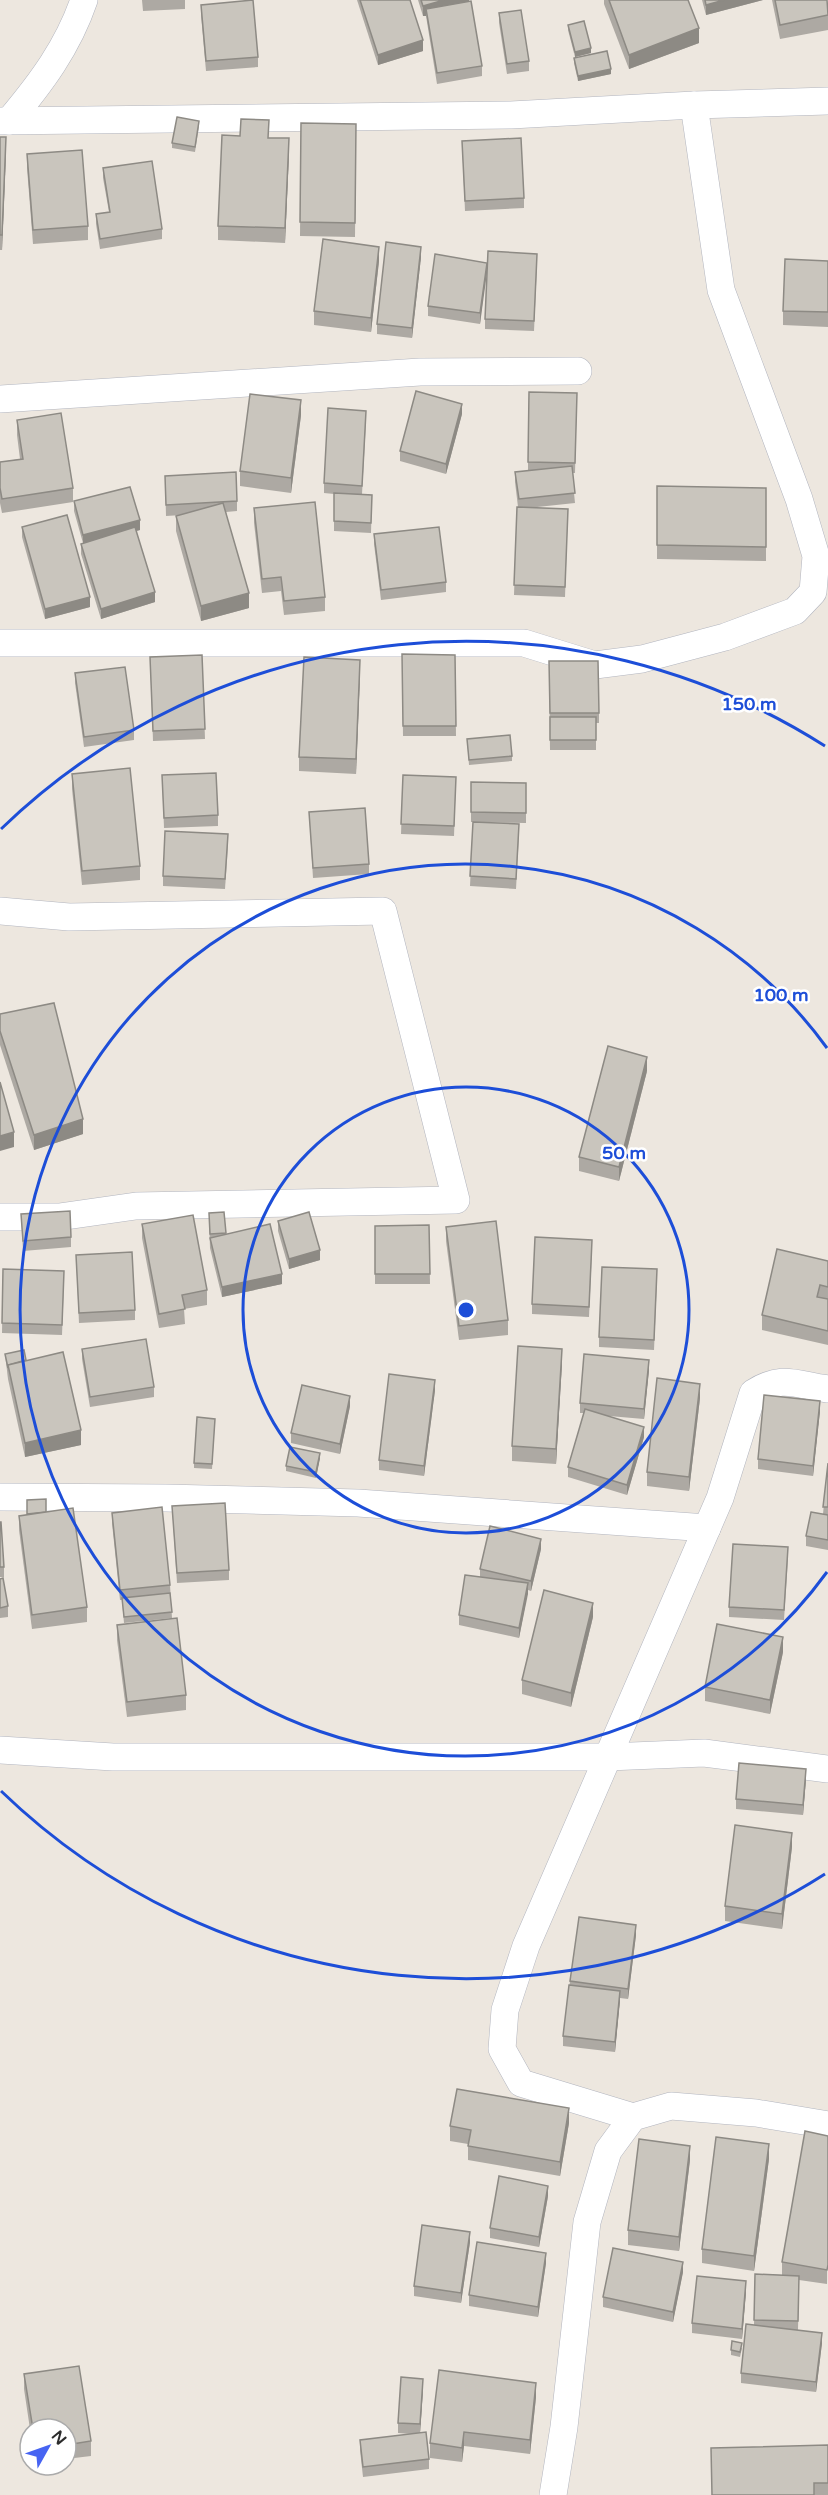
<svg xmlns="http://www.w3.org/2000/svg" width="828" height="2495" font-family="'Varela Round',sans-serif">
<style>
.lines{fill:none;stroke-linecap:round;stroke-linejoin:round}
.minor-casing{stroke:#b2b5bf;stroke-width:28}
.minor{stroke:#fff;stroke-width:27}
.wall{fill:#ada9a3}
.shaded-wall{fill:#8d8a84}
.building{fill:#c9c5bd;stroke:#8d8a84;stroke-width:1.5}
.ring{fill:none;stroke:#1d4ed8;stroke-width:3}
.centre{fill:#1d4ed8;stroke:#fff;stroke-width:3}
.ring-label{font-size:18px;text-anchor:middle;font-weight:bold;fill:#1d4ed8;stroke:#fff;stroke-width:5;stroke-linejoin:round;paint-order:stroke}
</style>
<rect width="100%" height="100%" fill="#ede7df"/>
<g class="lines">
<defs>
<g id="minor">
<path d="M0 121 511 115 694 105 828 101"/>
<path d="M9 121C41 83 68 47 84 0"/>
<path d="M0 399 420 372 578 371"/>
<path d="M0 643H524L595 665 642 659 725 637 795 611 813 592 816 556 799 499 721 290 694 105"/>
<path d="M0 911 69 917 383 911 456 1200 136 1206 59 1217H0"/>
<path d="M0 1497 166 1498 358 1503 707 1528"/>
<path d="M0 1750 113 1757H608L704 1753 828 1769"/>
<path d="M633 2117 521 2083 502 2049 505 2010 526 1946 720 1498 753 1393C782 1374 797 1385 828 1389"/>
<path d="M553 2495 564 2427 587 2222 608 2151 633 2117 671 2106 756 2113 828 2125"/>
</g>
</defs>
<!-- minor casing -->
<use href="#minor" class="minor-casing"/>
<!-- minor -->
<use href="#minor" class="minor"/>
</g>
<!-- wall -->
<g class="wall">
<path d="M142 0H185V9L143 11Z"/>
<path d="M357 0H410L423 51 378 65Z"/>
<path d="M418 0H469L482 66V76L437 84 426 16H423Z"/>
<path d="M604 0H688L699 43 629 69 604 4Z"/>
<path d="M702 0H763L706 15Z"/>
<path d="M772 0H827L828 5V30L780 39Z"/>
<path d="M201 5 258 57V67L206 71 201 15Z"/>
<path d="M499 13 529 61V71L507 74 499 23Z"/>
<path d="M568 25 591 53 575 57 568 30Z"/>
<path d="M574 58 611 74 578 81 574 63Z"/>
<path d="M301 123 356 124 355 237 300 236Z"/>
<path d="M199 126 195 152 172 148V143Z"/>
<path d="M0 137 6 152 2 250H0Z"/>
<path d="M269 138 289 153 285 243 218 240V226Z"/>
<path d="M462 141 524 198V208L465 211Z"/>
<path d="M27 154 88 226V240L33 244 27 168Z"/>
<path d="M103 168 162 229V239L100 249 96 224V214L109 212 103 178Z"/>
<path d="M421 257 412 338 377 334V324Z"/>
<path d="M379 261 371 332 314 325V311Z"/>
<path d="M828 261V327L783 325V311Z"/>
<path d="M487 263 480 324 428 316V306Z"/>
<path d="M537 264 534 331 485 329V319Z"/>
<path d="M577 393 575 473H572L575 503 528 508 568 509 565 597 514 595 517 507H518L515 482V472L528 471V462Z"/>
<path d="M462 414 446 474 400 461V451Z"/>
<path d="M301 415 291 493 240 486V471Z"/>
<path d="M17 420 73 488V502L2 513 0 503V462L20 459 17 435Z"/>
<path d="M366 421 362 494 372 495 371 533 334 531V494L324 493V483Z"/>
<path d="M165 476 237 501V511L226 512 249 608 201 621 176 531V516L182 515 166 516Z"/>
<path d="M657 486 766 488V561L657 559Z"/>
<path d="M74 501 140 530 136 531 155 602 101 619 81 554V544L83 543 74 511Z"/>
<path d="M254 508 325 597V611L284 615 281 591 262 593 254 523Z"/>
<path d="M22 527 90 607 45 619 22 537Z"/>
<path d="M374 534 446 582V592L381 600 374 544Z"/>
<path d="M402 654 455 655 456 736H403Z"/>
<path d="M202 655 205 739 153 741 150 657Z"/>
<path d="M549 661 599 713V723H596V750H550Z"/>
<path d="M75 673 134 730V740L84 747 75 683Z"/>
<path d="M360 674 356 774 299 771V757Z"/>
<path d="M467 739 512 756V761L469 765Z"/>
<path d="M72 774 140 866V880L82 885 72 789Z"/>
<path d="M162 775 218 815V826L164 828Z"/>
<path d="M403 775 456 777 454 836 401 834Z"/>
<path d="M471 782 526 783V823L476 822 519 834 516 889 470 886 473 822H471Z"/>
<path d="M309 812 369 864V874L313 878Z"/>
<path d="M228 845 225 889 163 886V876Z"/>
<path d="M0 1014 83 1134 34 1150 0 1045Z"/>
<path d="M647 1071 619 1181 579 1171V1157Z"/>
<path d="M224 1212 226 1235 282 1284 222 1297 210 1248 209 1218Z"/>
<path d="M21 1214 71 1237V1247L23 1251Z"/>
<path d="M278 1221 320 1260 289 1269 278 1231Z"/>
<path d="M142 1224 207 1290V1305L184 1309 185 1324 159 1328 142 1238Z"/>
<path d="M429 1225 430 1284H375V1226Z"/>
<path d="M446 1227 508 1320V1335L459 1340 446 1241Z"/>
<path d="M592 1250 589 1317 532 1314V1304Z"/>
<path d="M76 1255 135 1310V1320L79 1323Z"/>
<path d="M828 1261V1345L762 1330V1315Z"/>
<path d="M3 1269 64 1281 62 1335 2 1333Z"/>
<path d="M657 1279 654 1350 599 1347V1337Z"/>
<path d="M82 1349 154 1387V1397L90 1407 82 1359Z"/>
<path d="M5 1354 26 1361 81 1445 25 1457 8 1379Z"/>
<path d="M562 1363 556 1464 512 1461V1446Z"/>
<path d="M649 1370 644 1419 609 1416 644 1437 627 1495 568 1477V1467L584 1413H580V1403Z"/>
<path d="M435 1390 424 1476 379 1470V1460Z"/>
<path d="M700 1398 689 1491 647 1486V1472Z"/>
<path d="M350 1406 340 1454 291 1443V1433Z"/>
<path d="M820 1411 813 1476 758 1469V1459Z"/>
<path d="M215 1419 212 1469 194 1468V1463Z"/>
<path d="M320 1458 316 1478 286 1471V1466Z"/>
<path d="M828 1463V1550L806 1546V1536L823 1514Z"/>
<path d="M172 1506 229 1570V1580L177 1583Z"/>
<path d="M46 1512 87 1607V1622L32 1629 19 1530V1516Z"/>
<path d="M112 1513 170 1585 172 1618 124 1623 122 1600H120L112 1523Z"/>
<path d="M0 1522 4 1567V1577H0Z"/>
<path d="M541 1549 531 1591 528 1590 519 1638 459 1625V1615L480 1577V1569Z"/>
<path d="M788 1557 784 1620 729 1617V1607Z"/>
<path d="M0 1579 8 1606V1617L0 1618Z"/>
<path d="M593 1617 571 1707 522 1694V1680Z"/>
<path d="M117 1625 186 1695V1710L127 1717 117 1640Z"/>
<path d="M783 1652 770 1714 705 1701V1687Z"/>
<path d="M806 1779 803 1815 736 1809V1799Z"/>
<path d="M792 1847 782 1929 725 1921V1906Z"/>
<path d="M636 1935 628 1999 620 1998 615 2052 563 2046V2036L570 1981Z"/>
<path d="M569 2123 560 2176 468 2160V2144L450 2141V2126Z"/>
<path d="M828 2136 827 2284 799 2280 798 2330 822 2343 816 2392 741 2383V2373L754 2325 755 2274 782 2275V2262Z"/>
<path d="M769 2159 754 2271 702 2263V2249Z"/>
<path d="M690 2160 679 2251 628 2245V2230Z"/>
<path d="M548 2196 539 2247 490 2238V2228Z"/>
<path d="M470 2242 461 2303 414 2296V2286Z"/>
<path d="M546 2263 538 2317 469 2306V2295Z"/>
<path d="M683 2272 673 2322 603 2307V2297Z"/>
<path d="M746 2292 742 2339 692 2333V2323Z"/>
<path d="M742 2348 740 2357 731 2355V2350Z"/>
<path d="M24 2374 91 2441V2456L66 2459V2429H30L24 2389Z"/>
<path d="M423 2389 420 2433 429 2459V2469L363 2477 360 2450V2440L411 2434 398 2433V2423Z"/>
<path d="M536 2397 530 2454 464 2446 462 2462 430 2458V2443Z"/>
<path d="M828 2445V2495H711Z"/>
</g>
<!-- shaded-wall -->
<g class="shaded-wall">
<path d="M444 0H469V3L426 9V16H423V6Z"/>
<path d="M724 0H763L706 15V5Z"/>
<path d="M699 28V43L629 69V55Z"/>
<path d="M423 40V51L378 65V55Z"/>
<path d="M591 48V53L575 57V52Z"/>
<path d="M611 69V74L578 81V76Z"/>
<path d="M6 137V152L2 250V235Z"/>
<path d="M289 138V153L285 243V228Z"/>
<path d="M379 247V261L371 332V318Z"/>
<path d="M421 247V257L412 338V328Z"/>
<path d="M487 263V273L480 324V313Z"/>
<path d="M301 400V415L291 493V478Z"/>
<path d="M462 404V414L446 474V464Z"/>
<path d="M140 520V530L83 545V535Z"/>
<path d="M155 592V602L101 619V609Z"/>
<path d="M249 593V608L201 621V606Z"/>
<path d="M90 597V607L45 619V609Z"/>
<path d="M360 660V674L356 774V759Z"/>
<path d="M647 1057V1071L619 1181V1167Z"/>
<path d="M83 1119V1134L34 1150V1135Z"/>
<path d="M14 1132V1147L0 1151V1136Z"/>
<path d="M320 1250V1260L289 1269V1259Z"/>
<path d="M282 1274V1284L222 1297V1287Z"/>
<path d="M562 1349V1363L556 1464V1449Z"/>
<path d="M649 1360V1370L644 1419V1409Z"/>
<path d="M435 1380V1390L424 1476V1466Z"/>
<path d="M700 1384V1398L689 1491V1477Z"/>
<path d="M350 1396V1406L340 1454V1444Z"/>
<path d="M820 1401V1411L813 1476V1466Z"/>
<path d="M644 1427V1437L627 1495V1485Z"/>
<path d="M81 1430V1445L25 1457V1443Z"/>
<path d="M320 1453V1458L316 1478V1472Z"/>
<path d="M541 1539V1549L531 1591V1581Z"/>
<path d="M528 1583V1594L519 1638V1628Z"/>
<path d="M593 1603V1617L571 1707V1693Z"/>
<path d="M783 1637V1652L770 1714V1700Z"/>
<path d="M806 1769V1779L803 1815V1805Z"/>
<path d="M792 1833V1847L782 1929V1914Z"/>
<path d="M636 1925V1935L628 1999V1989Z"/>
<path d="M620 1991V2001L615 2052V2042Z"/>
<path d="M569 2108V2123L560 2176V2162Z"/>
<path d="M769 2144V2159L754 2271V2256Z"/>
<path d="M690 2146V2160L679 2251V2237Z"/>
<path d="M548 2186V2196L539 2247V2237Z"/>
<path d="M470 2232V2242L461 2303V2293Z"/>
<path d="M546 2253V2263L538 2317V2307Z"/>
<path d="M683 2262V2272L673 2322V2312Z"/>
<path d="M746 2281V2292L742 2339V2329Z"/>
<path d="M822 2333V2343L816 2392V2382Z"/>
<path d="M423 2379V2389L420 2434V2424Z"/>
<path d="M536 2383V2397L530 2454V2440Z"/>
<path d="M464 2432V2446L462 2462V2448Z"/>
</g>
<!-- building -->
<g class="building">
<path d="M253 0 258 57 206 61 201 5Z"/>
<path d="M360 0H410L423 40 378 55Z"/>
<path d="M421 0H444L423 6Z"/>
<path d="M609 0H688L699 28 629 55Z"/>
<path d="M705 0H724L706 5Z"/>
<path d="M775 0H827L828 15 780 25Z"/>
<path d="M471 1 482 66 437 73 426 9Z"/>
<path d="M521 10 529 61 507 64 499 13Z"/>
<path d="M584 21 591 48 575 52 568 25Z"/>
<path d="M607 51 611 69 578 76 574 58Z"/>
<path d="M177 117 199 121 195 147 172 143Z"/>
<path d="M241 119 269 120 268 138H289L285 228 218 226 222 135 240 136Z"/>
<path d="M301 123 356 124 355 223 300 222Z"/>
<path d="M0 137H6L2 235H0Z"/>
<path d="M521 138 524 198 465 201 462 141Z"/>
<path d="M82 150 88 226 33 230 27 154Z"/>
<path d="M152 161 162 229 100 239 96 214 110 212 103 168Z"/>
<path d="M323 239 379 247 371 318 314 311Z"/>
<path d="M386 242 421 247 412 328 377 324Z"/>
<path d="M488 251 537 254 534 321 485 319Z"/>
<path d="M435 254 487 263 480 313 428 306Z"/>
<path d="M785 259 828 261V312L783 311Z"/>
<path d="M416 391 462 404 446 464 400 451Z"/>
<path d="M529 392 577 393 575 463 528 462Z"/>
<path d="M250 394 301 400 291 478 240 471Z"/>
<path d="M328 408 366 411 362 486 324 483Z"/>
<path d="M61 413 73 488 2 499 0 488V462L23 459 17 420Z"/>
<path d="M572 466 575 493 519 499 515 472Z"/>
<path d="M236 472 237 501 166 505 165 476Z"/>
<path d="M657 486 766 488V547L657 545Z"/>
<path d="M130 487 140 520 83 535 74 501Z"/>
<path d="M334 493 372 495 371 523 334 521Z"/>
<path d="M315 502 325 597 284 601 281 577 262 579 254 508Z"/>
<path d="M223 503 249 593 201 606 176 516Z"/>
<path d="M517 507 568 509 565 587 514 585Z"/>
<path d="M67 515 90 597 45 609 22 527Z"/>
<path d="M135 527 155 592 101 609 81 544Z"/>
<path d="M439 527 446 582 381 590 374 534Z"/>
<path d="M402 654 455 655 456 726H403Z"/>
<path d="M202 655 205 729 153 731 150 657Z"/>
<path d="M304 657 360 660 356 759 299 757Z"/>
<path d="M549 661H598L599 713H550Z"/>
<path d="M125 667 134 730 84 737 75 673Z"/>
<rect x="550" y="717" width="46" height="23"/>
<path d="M510 735 512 756 469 760 467 739Z"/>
<path d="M130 768 140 866 82 871 72 774Z"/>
<path d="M216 773 218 815 164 818 162 775Z"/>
<path d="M403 775 456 777 454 826 401 824Z"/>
<path d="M471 782 526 783V813L471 812Z"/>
<path d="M365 808 369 864 313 868 309 812Z"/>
<path d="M473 822 519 824 516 879 470 876Z"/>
<path d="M165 831 228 834 225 879 163 876Z"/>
<path d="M54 1003 83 1119 34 1135 0 1031V1014Z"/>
<path d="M608 1046 647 1057 619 1167 579 1157Z"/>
<path d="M0 1082 14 1132 0 1136Z"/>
<path d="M70 1211 71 1237 23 1241 21 1214Z"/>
<path d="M224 1212 226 1233 210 1234 209 1213Z"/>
<path d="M309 1212 320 1250 289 1259 278 1221Z"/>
<path d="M193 1215 207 1290 182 1295 185 1309 159 1314 142 1224Z"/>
<path d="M496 1221 508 1320 459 1326 446 1227Z"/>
<path d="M270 1224 282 1274 222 1287 210 1238Z"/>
<path d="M429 1225 430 1274H375V1226Z"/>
<path d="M535 1237 592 1240 589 1307 532 1304Z"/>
<path d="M777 1249 828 1261V1287L820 1285 817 1297 828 1299V1331L762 1315Z"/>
<path d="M132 1252 135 1310 79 1313 76 1255Z"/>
<path d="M602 1267 657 1269 654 1340 599 1337Z"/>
<path d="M3 1269 64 1271 62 1325 2 1323Z"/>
<path d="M146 1339 154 1387 90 1397 82 1349Z"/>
<path d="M518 1346 562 1349 556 1449 512 1446Z"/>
<path d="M24 1350 26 1360 8 1365V1368L5 1354Z"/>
<path d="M63 1352 81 1430 25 1443 8 1365Z"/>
<path d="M584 1354 649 1360 644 1409 580 1403Z"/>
<path d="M389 1374 435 1380 424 1466 379 1460Z"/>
<path d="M657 1378 700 1384 689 1477 647 1472Z"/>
<path d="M302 1385 350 1396 340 1444 291 1433Z"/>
<path d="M764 1395 820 1401 813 1466 758 1459Z"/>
<path d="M585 1409 644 1427 627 1485 568 1467Z"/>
<path d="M197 1417 215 1419 212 1464 194 1463Z"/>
<path d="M290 1447 320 1453 316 1472 286 1466Z"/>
<path d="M828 1463V1507H823Z"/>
<path d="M46 1499V1512L27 1514V1500Z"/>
<path d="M225 1503 229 1570 177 1573 172 1506Z"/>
<path d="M162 1507 170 1585 120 1590 112 1513Z"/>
<path d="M73 1508 87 1607 32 1615 19 1516Z"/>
<path d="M811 1512 828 1515V1540L806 1536Z"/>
<path d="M0 1522H1L4 1567H0Z"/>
<path d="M490 1526 541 1539 531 1581 480 1569Z"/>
<path d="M733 1544 788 1547 784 1610 729 1607Z"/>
<path d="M465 1575 528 1583 519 1628 459 1615Z"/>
<path d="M3 1578 8 1606 0 1608V1579Z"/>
<path d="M544 1590 593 1603 571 1693 522 1680Z"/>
<path d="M170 1593 172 1612 124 1617 122 1598Z"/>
<path d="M177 1618 186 1695 127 1702 117 1625Z"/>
<path d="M717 1624 783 1637 770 1700 705 1687Z"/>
<path d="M739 1763 806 1769 803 1805 736 1799Z"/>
<path d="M735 1825 792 1833 782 1914 725 1906Z"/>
<path d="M579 1917 636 1925 628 1989 570 1981Z"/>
<path d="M569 1985 620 1991 615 2042 563 2036Z"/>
<path d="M457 2089 569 2108 560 2162 468 2146 471 2130 450 2126Z"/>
<path d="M805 2131 828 2136V2265L827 2270 782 2262Z"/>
<path d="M716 2137 769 2144 754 2256 702 2249Z"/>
<path d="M639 2139 690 2146 679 2237 628 2230Z"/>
<path d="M499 2176 548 2186 539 2237 490 2228Z"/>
<path d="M422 2225 470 2232 461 2293 414 2286Z"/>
<path d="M477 2242 546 2253 538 2307 469 2295Z"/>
<path d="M613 2248 683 2262 673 2312 603 2297Z"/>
<path d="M755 2274 799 2276 798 2321 754 2320Z"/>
<path d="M697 2276 746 2281 742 2329 692 2323Z"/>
<path d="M746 2324 822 2333 816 2382 741 2373Z"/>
<path d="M732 2341 742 2343 740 2352 731 2350Z"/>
<path d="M79 2366 91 2441 66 2445V2429H33L24 2374Z"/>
<path d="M439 2370 536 2383 530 2440 464 2432 462 2448 430 2443Z"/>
<path d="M401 2377 423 2379 420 2424 398 2423Z"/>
<path d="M426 2432 429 2459 363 2467 360 2440Z"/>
<path d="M828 2445V2483H814V2495H712L711 2448Z"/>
</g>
<!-- distance rings -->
<g class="ring">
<circle cx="466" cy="1310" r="223"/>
<path d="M827 1572A446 446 0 1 1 827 1048"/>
<path d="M825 1874A669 669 0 0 1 1 1791M1 829A669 669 0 0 1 825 746"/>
</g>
<circle cx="466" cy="1310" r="9" class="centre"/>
<g class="ring-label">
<text x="749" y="710">150 m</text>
<text x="781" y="1001">100 m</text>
<text x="624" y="1159">50 m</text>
</g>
<!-- north arrow -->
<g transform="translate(48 2447) rotate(50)"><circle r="28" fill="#ffffff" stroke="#ababab" stroke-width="1.5"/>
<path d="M0-4.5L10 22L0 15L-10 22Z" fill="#4764f2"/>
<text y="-9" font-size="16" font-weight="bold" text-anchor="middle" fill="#2c2c2c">N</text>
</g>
</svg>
